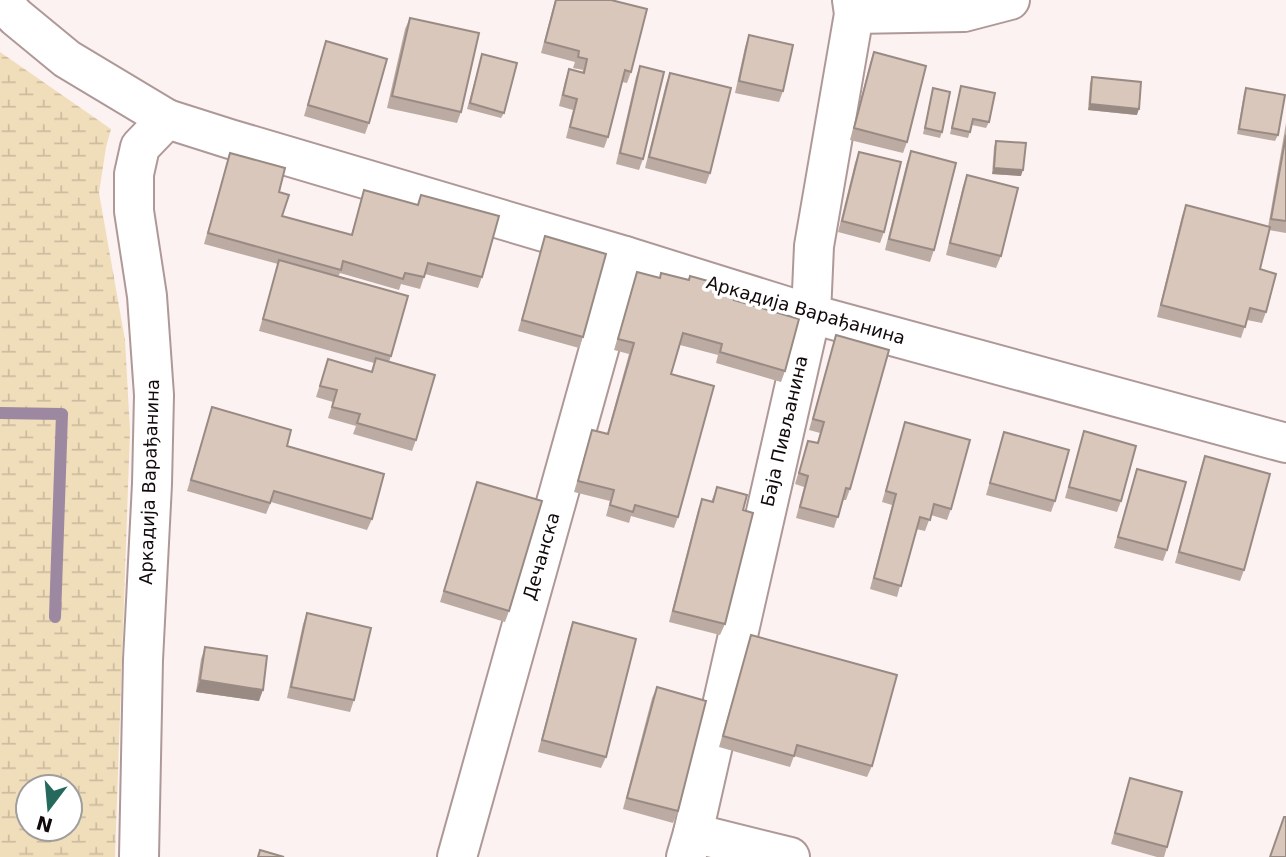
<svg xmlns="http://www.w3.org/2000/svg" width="1286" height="857" font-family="'DejaVu Sans',sans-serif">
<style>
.wetland{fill:url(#wetland-marsh);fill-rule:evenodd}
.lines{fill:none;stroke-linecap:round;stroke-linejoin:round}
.stream{stroke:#9c88a0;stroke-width:12}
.minor-casing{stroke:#af9998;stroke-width:42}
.minor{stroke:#fff;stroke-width:38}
.wall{fill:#bbaba2}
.shaded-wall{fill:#998b84}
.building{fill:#dac7bc;stroke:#998b84;stroke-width:2}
.labels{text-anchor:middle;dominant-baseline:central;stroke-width:7;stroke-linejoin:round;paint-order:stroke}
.street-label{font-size:18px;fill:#120a0a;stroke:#fff}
</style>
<defs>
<pattern id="wetland-marsh" width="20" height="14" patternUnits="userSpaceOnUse" patternTransform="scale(1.75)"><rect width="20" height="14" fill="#f0ddba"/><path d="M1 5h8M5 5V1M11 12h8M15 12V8" fill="none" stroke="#cdbc9f"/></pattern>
</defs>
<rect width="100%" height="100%" fill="#fcf2f1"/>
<!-- wetland -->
<path class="wetland" d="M0 52 111 129 106 147 99 193 125 340 130 431 115 857H0ZM28 787H70V829H28Z"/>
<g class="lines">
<!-- stream -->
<path class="stream" d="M0 413 62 414 55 617"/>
<defs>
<g id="minor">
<path d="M0 0 16 17 67 59 167 119"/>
<path d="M854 14 964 12 1010 0"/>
<path d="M693 833 790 857"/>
<path d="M139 857 143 660 152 484 154 395 147 296 134 211V174L140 147 167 119 230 139 625 256 811 314 1286 443"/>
<path d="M457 857 625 256"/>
<path d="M686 857 693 833 811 314 814 246 854 14 852 0"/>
</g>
</defs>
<!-- minor casing -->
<use href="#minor" class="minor-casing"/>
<!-- minor -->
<use href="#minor" class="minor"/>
</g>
<!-- wall -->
<g class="wall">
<path d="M555 0H611L631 72 627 83 622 82 608 137 604 148 566 138 573 110 559 106 565 81 569 69 582 73 583 70 573 68 575 62 541 53Z"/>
<path d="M410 18 461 112 457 123 387 108 405 29Z"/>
<path d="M749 35 783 91 779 102 735 93 745 47Z"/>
<path d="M326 41 369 123 365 134 304 116Z"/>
<path d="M874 52 907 142 903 153 850 140 870 63Z"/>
<path d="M482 54 504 113 501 118 467 109Z"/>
<path d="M640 66 643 159 639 170 616 164 636 77Z"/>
<path d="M670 73 710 173 706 184 645 168 666 84Z"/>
<path d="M1092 77 1137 115 1088 110 1090 83Z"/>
<path d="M961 86 989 122 986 128 972 125 968 138 950 134Z"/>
<path d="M933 88 942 132 940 138 923 134Z"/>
<path d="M1246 88 1278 135 1275 141 1237 134 1244 93Z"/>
<path d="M1286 123V233L1269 230 1260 269 1266 312 1262 323 1247 320 1241 338 1157 317 1182 216 1186 205 1268 227Z"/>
<path d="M996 141 1021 176 992 174 994 147Z"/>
<path d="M911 151 934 250 930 262 885 250 907 162Z"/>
<path d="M859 152 884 232 880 243 838 232 855 163Z"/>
<path d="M230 153 279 192 282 216 351 235 364 190 417 205 421 195 482 277 478 288 425 274 420 289 401 284 399 290 340 273 338 277 391 356 389 362 416 440 412 451 353 434 356 426 328 418 333 402 316 397 328 359 371 372 374 363 259 331 278 264 204 244Z"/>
<path d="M967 175 1001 256 996 268 946 255 963 186Z"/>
<path d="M545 236 583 337 579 348 518 331Z"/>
<path d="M637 272 734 300 785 371 781 382 716 363 718 355 680 345 671 374 678 517 674 528 631 516 629 523 606 516 610 501 574 492 592 430 607 434 629 354 614 350Z"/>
<path d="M836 335 850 489 846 500H843L834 528 796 518 804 487 795 484 808 441 817 443 820 433 809 430Z"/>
<path d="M212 407 287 446 372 519 367 530 271 502 266 514 187 491Z"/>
<path d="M905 422 951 509 947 520 931 515 925 531 916 529 897 597 870 589 892 505 882 502Z"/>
<path d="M1084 431 1121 501 1117 512 1065 498Z"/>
<path d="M1004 432 1055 501 1051 512 986 495Z"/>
<path d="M1205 456 1244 570 1240 581 1175 563 1201 467Z"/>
<path d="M1137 469 1167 550 1163 561 1114 548Z"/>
<path d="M477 482 509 611 505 622 440 602Z"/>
<path d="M717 487 743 510 725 624 720 635 669 622 698 510 702 499 711 502Z"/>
<path d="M307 613 354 700 350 712 287 698 303 624Z"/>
<path d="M573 622 606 757 601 768 538 752 569 633Z"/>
<path d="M751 635 872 766 867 777 794 756 790 767 719 747Z"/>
<path d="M205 647 259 701 196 692 201 659Z"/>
<path d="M657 687 678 811 673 823 623 809 652 698Z"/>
<path d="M1130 778 1167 847 1164 857H1157L1111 844Z"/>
</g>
<!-- shaded-wall -->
<g class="shaded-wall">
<path d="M1090 104 1139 109 1137 115 1088 110Z"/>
<path d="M994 168 1023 170 1021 176 992 174Z"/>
<path d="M200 680 263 690 259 701 196 692Z"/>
</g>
<!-- building -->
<g class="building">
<path d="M556 0H611L647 9 631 72 625 70 608 137 570 127 577 99 563 95 569 69 584 73 587 59 578 57 579 51 545 42Z"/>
<path d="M410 18 479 33 461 112 392 96Z"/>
<path d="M749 35 793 45 783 91 739 81Z"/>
<path d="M326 41 387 59 369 123 308 105Z"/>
<path d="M874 52 926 66 907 142 854 128Z"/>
<path d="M482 54 517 63 504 113 470 103Z"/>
<path d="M640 66 664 72 643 159 620 153Z"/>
<path d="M670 73 731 88 710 173 649 157Z"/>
<path d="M1092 77 1141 82 1139 109 1090 104Z"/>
<path d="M961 86 995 93 989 122 973 119 970 132 952 128Z"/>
<path d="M933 88 950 92 942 132 925 128Z"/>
<path d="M1246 88 1285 95 1278 135 1239 129Z"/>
<path d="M1286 135V221L1271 219Z"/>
<path d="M996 141 1026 143 1023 170 994 168Z"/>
<path d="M911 151 956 163 934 250 889 239Z"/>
<path d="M859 152 901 162 884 232 842 221Z"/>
<path d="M230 153 285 168 279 192 289 195 282 216 352 235 364 190 418 205 421 195 499 216 482 277 428 263 424 277 405 273 403 279 343 261 341 270 208 233Z"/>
<path d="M967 175 1018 188 1001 256 950 243Z"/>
<path d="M1186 205 1270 227 1260 269 1276 274 1266 312 1250 308 1245 327 1161 305Z"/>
<path d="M545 236 606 254 583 337 522 320Z"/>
<path d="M279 260 408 296 391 356 263 319Z"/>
<path d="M637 272 660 278 661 273 689 280 690 276 737 289 734 300 799 319 785 371 720 352 722 344 683 333 671 374 714 386 678 517 635 505 633 512 610 505 614 490 578 481 592 430 608 434 619 395 634 343 618 339Z"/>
<path d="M836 335 889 350 850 489 846 488 838 517 800 507 808 476 799 473 808 441 818 443 824 422 813 419Z"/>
<path d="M376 358 435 375 416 440 357 423 360 414 332 407 337 390 320 386 328 359 372 372Z"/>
<path d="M212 407 291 430 287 446 384 474 372 519 274 491 270 503 191 480Z"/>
<path d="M905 422 970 440 951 509 934 504 930 520 920 517 901 586 874 578 896 494 886 491Z"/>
<path d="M1084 431 1136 446 1121 501 1069 487Z"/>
<path d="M1004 432 1069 450 1055 501 990 483Z"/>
<path d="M1205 456 1270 474 1244 570 1179 552Z"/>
<path d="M1137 469 1186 482 1167 550 1118 537Z"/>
<path d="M477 482 542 501 509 611 444 591Z"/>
<path d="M717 487 747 495 743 510 753 513 725 624 673 611 702 499 713 502Z"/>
<path d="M307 613 371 628 354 700 291 687Z"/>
<path d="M573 622 636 639 606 757 542 740Z"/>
<path d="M751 635 897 675 872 766 797 745 794 756 723 736Z"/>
<path d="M205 647 267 656 263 690 200 680Z"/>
<path d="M657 687 706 701 678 811 627 798Z"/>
<path d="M1130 778 1182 792 1167 847 1115 833Z"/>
<path d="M1284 817H1286V857H1270Z"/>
<path d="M260 850 284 857H258Z"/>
</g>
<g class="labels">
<!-- street labels -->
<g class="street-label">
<text transform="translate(806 310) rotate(16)">Аркадија Варађанина</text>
<text transform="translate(784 431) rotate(-77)">Баја Пивљанина</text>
<text transform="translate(149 482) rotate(-88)">Аркадија Варађанина</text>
<text transform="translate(541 556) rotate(-74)">Дечанска</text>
</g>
</g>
<!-- north arrow -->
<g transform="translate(49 808) rotate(196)"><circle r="33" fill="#ffffff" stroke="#a09d9d" stroke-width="2"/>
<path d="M0-5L12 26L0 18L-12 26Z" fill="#24695b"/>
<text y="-10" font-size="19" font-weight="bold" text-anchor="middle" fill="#120a0a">N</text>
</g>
</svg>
